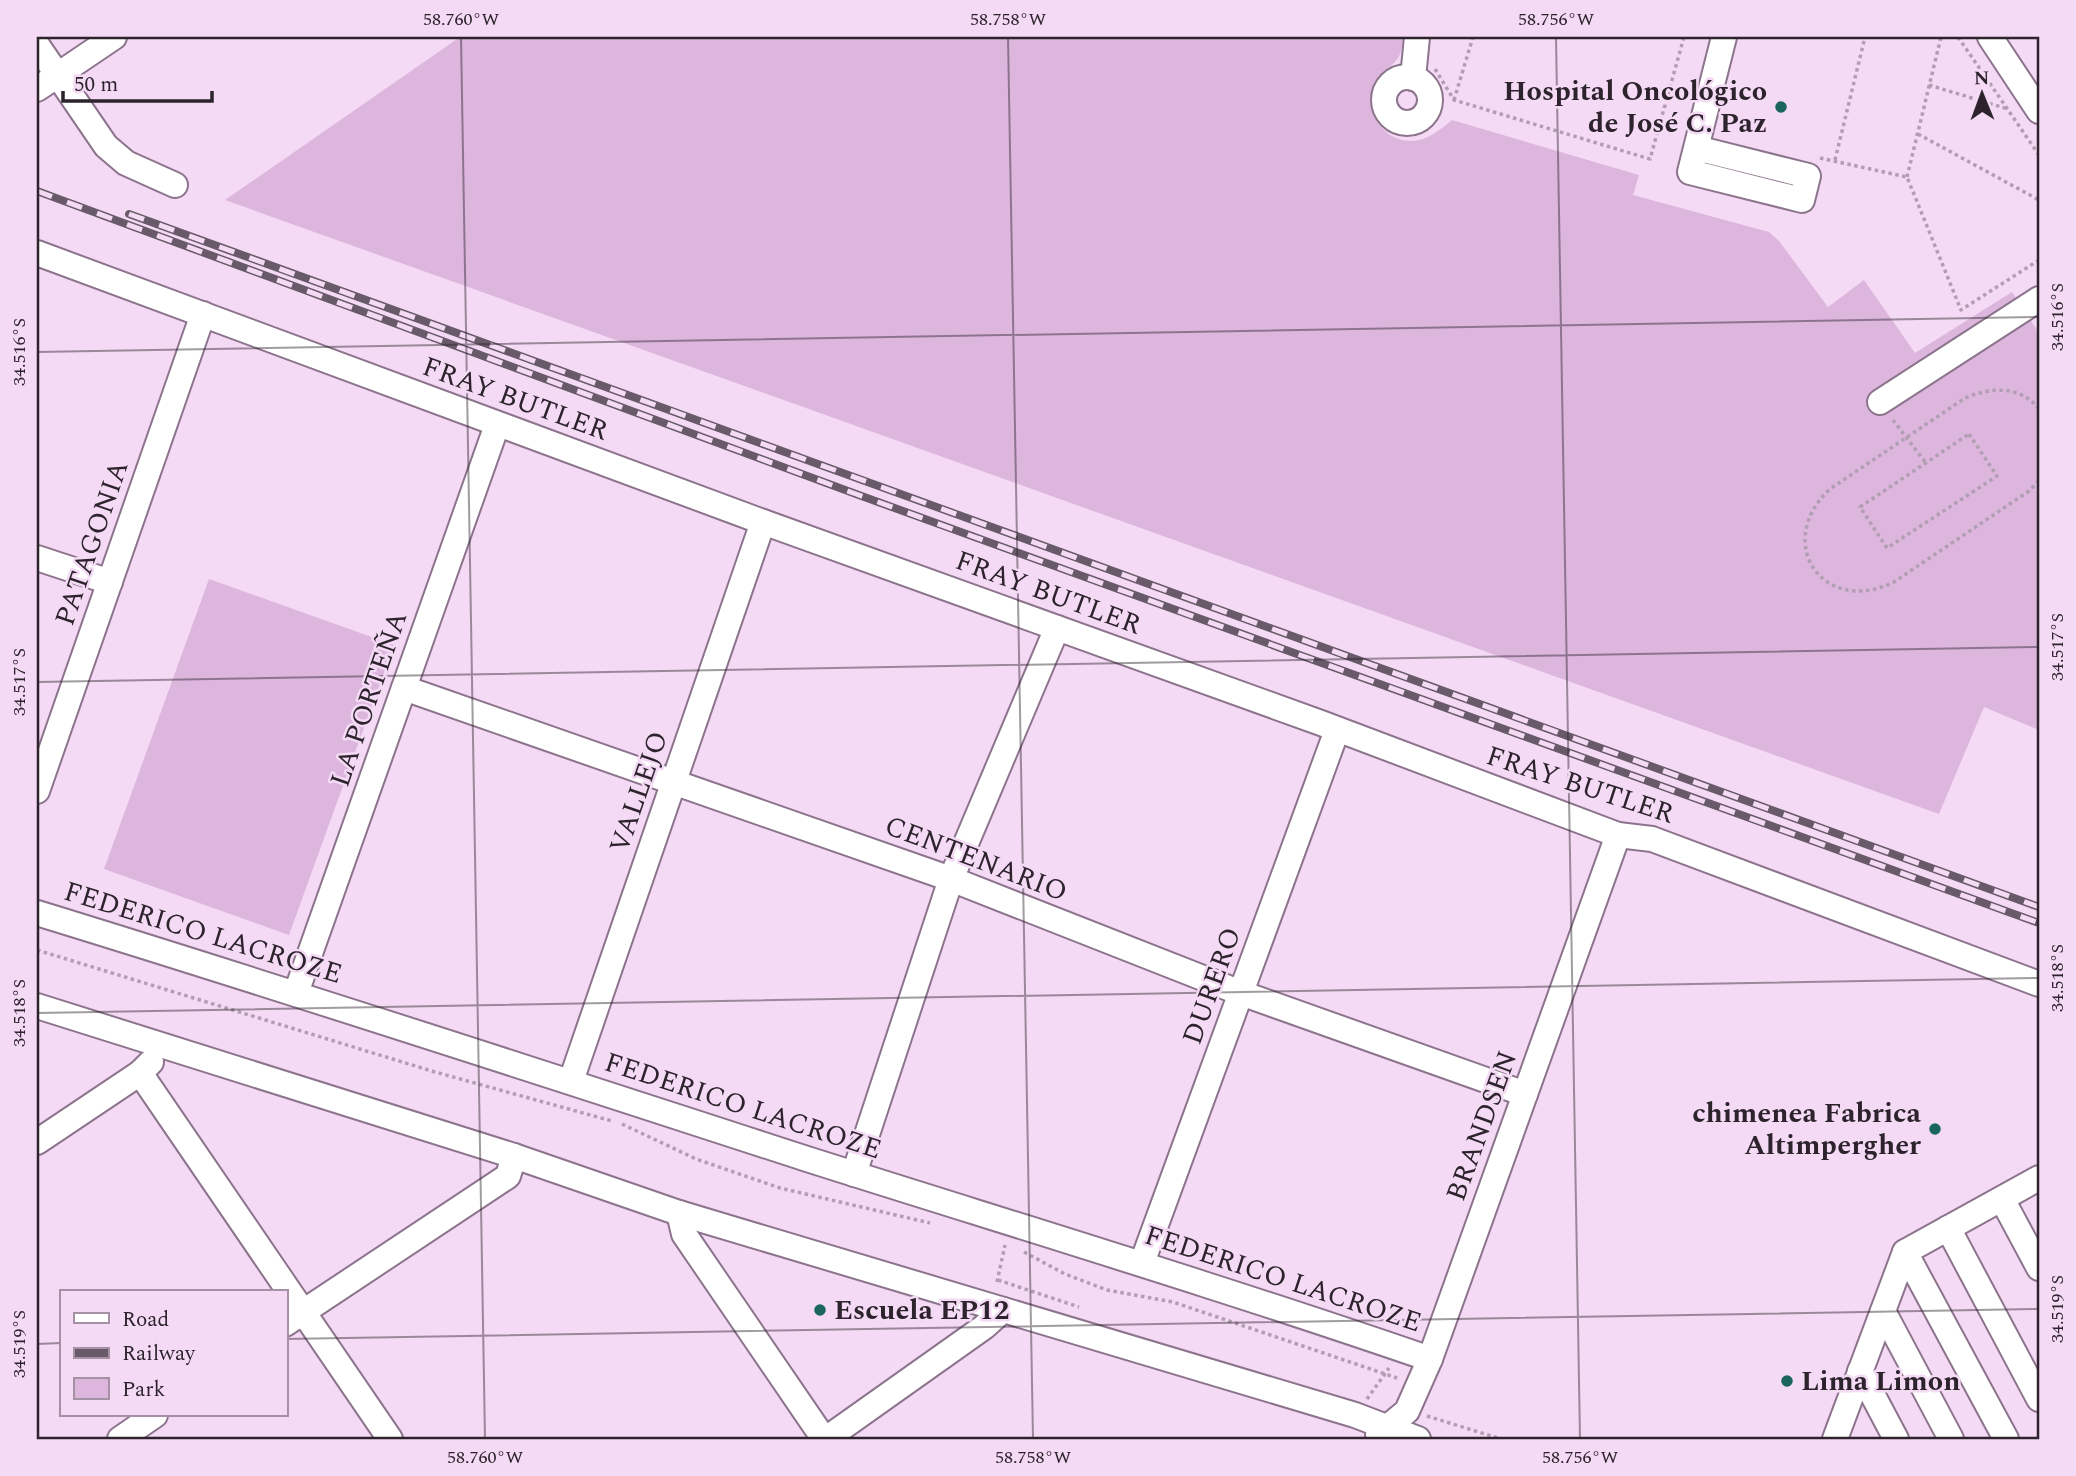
<svg xmlns="http://www.w3.org/2000/svg" width="2076" height="1476" font-family="Spectral,serif">
<style>
.green{fill:#ddb6de}
.lines{fill:none;stroke-linecap:round;stroke-linejoin:round}
.minor-casing{stroke:#8c748c;stroke-width:28}
.path{stroke:#b29eb2;stroke-width:3.5;stroke-dasharray:3.5 3.5;stroke-linecap:butt}
.minor{stroke:#fff;stroke-width:24}
.rail-casing{stroke:#685a68;stroke-width:8}
.rail{stroke:#f4daf4;stroke-width:5;stroke-dasharray:16;stroke-linecap:butt}
.ticks{fill:none;stroke:#2c232c;stroke-width:2;stroke-opacity:0.45}
.poi-dot{fill:#1a655d;stroke:#f4daf4;stroke-width:2.5}
.labels{text-anchor:middle;dominant-baseline:central;stroke-width:5;stroke-linejoin:round;paint-order:stroke}
.poi-label{font-size:28px;font-weight:bold;fill:#2c232c;stroke:#f4daf4;text-anchor:end}
.street-label{font-size:28px;fill:#2c232c;stroke:#f4daf4}
.neatline{fill:none;stroke:#2c232c;stroke-width:2.5}
.ticks-label{font-size:18px;text-anchor:middle;fill:#2c232c}
</style>
<rect width="100%" height="100%" fill="#f4daf4"/>
<!-- green -->
<g class="green">
<path d="M460 37H1403C1402 44 1402 52 1398 58 1393 65 1385 70 1379 77 1364 98 1373 131 1399 139 1421 146 1436 133 1452 120L1639 175 1633 195 1769 232 1779 241 1828 307 1864 280 1915 353 2012 292 2039 333V730L1984 707 1939 814 225 200Z"/>
<path d="M209 579 394 645 289 935 104 869Z"/>
</g>
<g class="lines">
<defs>
<g id="minor">
<path d="M1990 37 2039 111"/>
<path d="M37 45 106 146 126 163 175 185"/>
<circle cx="1407" cy="100" r="23"/>
<path d="M1413 78 1417 37"/>
<path d="M37 89 114 37"/>
<path d="M1696 148 1808 176 1802 200 1690 172 1724 37"/>
<path d="M37 253 763 522 1321 723 1618 835 1652 839 2039 984"/>
<path d="M1880 402 2039 299"/>
<path d="M37 558 110 582"/>
<path d="M404 688 951 879 1241 993 1525 1094"/>
<path d="M37 791 203 314"/>
<path d="M37 913C295 992 551 1076 807 1159 1015 1225 1224 1288 1430 1359"/>
<path d="M296 993 497 425"/>
<path d="M37 1006 514 1156 679 1213 1355 1415 1418 1439"/>
<path d="M140 1073 390 1439"/>
<path d="M571 1081 763 522"/>
<path d="M37 1142 140 1073 151 1062"/>
<path d="M854 1174 951 879 1057 628"/>
<path d="M2002 1199 2039 1268"/>
<path d="M679 1213 684 1234 824 1439"/>
<path d="M1948 1228 2039 1399"/>
<path d="M1905 1252 2006 1439"/>
<path d="M1142 1263 1337 730"/>
<path d="M1883 1311 1951 1439"/>
<path d="M285 1324 508 1176 514 1156"/>
<path d="M1860 1371 1896 1439"/>
<path d="M1378 1435 1407 1411 1430 1359 1618 835"/>
<path d="M120 1439 155 1415"/>
<path d="M826 1439 984 1327 1003 1310"/>
<path d="M1835 1439 1905 1252 2039 1178"/>
</g>
</defs>
<!-- minor casing -->
<use href="#minor" class="minor-casing"/>
<!-- path -->
<g class="path">
<path d="M1958 37 2039 155"/>
<path d="M1435 69 1454 100 1650 159 1684 37"/>
<path d="M1929 85 2008 109"/>
<path d="M1454 100 1473 37"/>
<path d="M1918 134 2039 200"/>
<path d="M1820 158 1907 177 1961 310 2039 260"/>
<path d="M1835 160 1865 37"/>
<path d="M1907 177 1941 37"/>
<path d="M2039 409C2020 385 1991 387 1965 398L1830 489C1772 543 1824 617 1894 582L2029 491 2039 481"/>
<path d="M1893 420 1926 463"/>
<path d="M1969 434 1997 476 1887 548 1860 507Z"/>
<path d="M37 950 435 1072 612 1121"/>
<path d="M622 1124 696 1159 780 1188 930 1223"/>
<path d="M1024 1252 1065 1274 1107 1290 1173 1302 1397 1378"/>
<path d="M998 1280 1079 1307"/>
<path d="M997 1282 1005 1245"/>
<path d="M1367 1399 1389 1368"/>
<path d="M1427 1416 1501 1439"/>
</g>
<!-- minor -->
<use href="#minor" class="minor"/>
<defs>
<g id="rail">
<path d="M37 191 856 494 2039 923"/>
<path d="M129 214 2039 907"/>
</g>
</defs>
<!-- rail casing -->
<use href="#rail" class="rail-casing"/>
<!-- rail -->
<use href="#rail" class="rail"/>
</g>
<!-- ticks -->
<path class="ticks" d="M461 37 485 1439M1008 37 1033 1439M1556 37 1580 1439M37 352 2039 317M37 682 2039 647M37 1013 2039 978M285 1339 2039 1309M37 1344 61 1343"/>
<!-- markers -->
<g class="poi-dot">
<circle cx="1781" cy="107" r="7"/>
<circle cx="1935" cy="1129" r="7"/>
<circle cx="820" cy="1310" r="7"/>
<circle cx="1787" cy="1381" r="7"/>
</g>
<g class="labels">
<!-- poi labels -->
<g class="poi-label">
<text x="1767" y="91">Hospital Oncológico<tspan x="1767" dy="32">de José C. Paz</tspan></text>
<text x="1921" y="1113">chimenea Fabrica<tspan x="1921" dy="32">Altimpergher</tspan></text>
<text x="834" y="1310" text-anchor="start">Escuela EP12</text>
<text x="1801" y="1381" text-anchor="start">Lima Limon</text>
</g>
<!-- street labels -->
<g class="street-label">
<text transform="translate(515 399) rotate(20)">FRAY BUTLER</text>
<text transform="translate(92 543) rotate(-71)">PATAGONIA</text>
<text transform="translate(1048 593) rotate(20)">FRAY BUTLER</text>
<text transform="translate(369 699) rotate(-71)">LA PORTEÑA</text>
<text transform="translate(1580 785) rotate(18)">FRAY BUTLER</text>
<text transform="translate(639 792) rotate(-71)">VALLEJO</text>
<text transform="translate(976 859) rotate(21)">CENTENARIO</text>
<text transform="translate(203 933) rotate(17)">FEDERICO LACROZE</text>
<text transform="translate(1212 986) rotate(-70)">DURERO</text>
<text transform="translate(743 1106) rotate(18)">FEDERICO LACROZE</text>
<text transform="translate(1482 1126) rotate(-70)">BRANDSEN</text>
<text transform="translate(1283 1279) rotate(18)">FEDERICO LACROZE</text>
</g>
</g>
<!-- border -->
<rect width="2076" height="1476" fill="none" stroke="#f4daf4" stroke-width="77"/>
<!-- legend -->
<rect x="60" y="1290" width="228" height="126" fill="#f4daf4" stroke="#a491a4" stroke-width="2"/>
<rect x="74" y="1313" width="35" height="10" fill="#ffffff" stroke="#a491a4" stroke-width="2"/>
<text x="122" y="1326" font-size="21" fill="#2c232c">Road</text>
<rect x="74" y="1348" width="35" height="10" fill="#685a68" stroke="#a491a4" stroke-width="2"/>
<text x="122" y="1360" font-size="21" fill="#2c232c">Railway</text>
<rect x="74" y="1378" width="35" height="21" fill="#ddb6de" stroke="#a491a4" stroke-width="2"/>
<text x="122" y="1396" font-size="21" fill="#2c232c">Park</text>
<!-- north arrow -->
<g transform="translate(1982 94) rotate(359)" stroke="#f4daf4" stroke-width="5" paint-order="stroke">
<path d="M0-5L12 26L0 18L-12 26Z" fill="#2c232c"/>
<text y="-10" font-size="19" font-weight="bold" text-anchor="middle" fill="#2c232c">N</text>
</g>
<!-- scale -->
<path d="M63 91v10h149v-10" fill="none" stroke="#2c232c" stroke-width="3.5"/>
<text x="74" y="91" font-size="21" fill="#2c232c" stroke="#f4daf4" stroke-width="5" paint-order="stroke">50 m</text>
<rect x="38" y="38" width="2000" height="1400" class="neatline"/>
<g class="ticks-label">
<text x="461" y="25">58.760°W</text>
<text x="1008" y="25">58.758°W</text>
<text x="1556" y="25">58.756°W</text>
<text transform="translate(2057 317) rotate(-90)" y="6">34.516°S</text>
<text transform="translate(19 352) rotate(-90)" y="6">34.516°S</text>
<text transform="translate(2057 647) rotate(-90)" y="6">34.517°S</text>
<text transform="translate(19 682) rotate(-90)" y="6">34.517°S</text>
<text transform="translate(2057 978) rotate(-90)" y="6">34.518°S</text>
<text transform="translate(19 1013) rotate(-90)" y="6">34.518°S</text>
<text transform="translate(2057 1309) rotate(-90)" y="6">34.519°S</text>
<text transform="translate(19 1344) rotate(-90)" y="6">34.519°S</text>
<text x="485" y="1463">58.760°W</text>
<text x="1033" y="1463">58.758°W</text>
<text x="1580" y="1463">58.756°W</text>
</g>
</svg>
